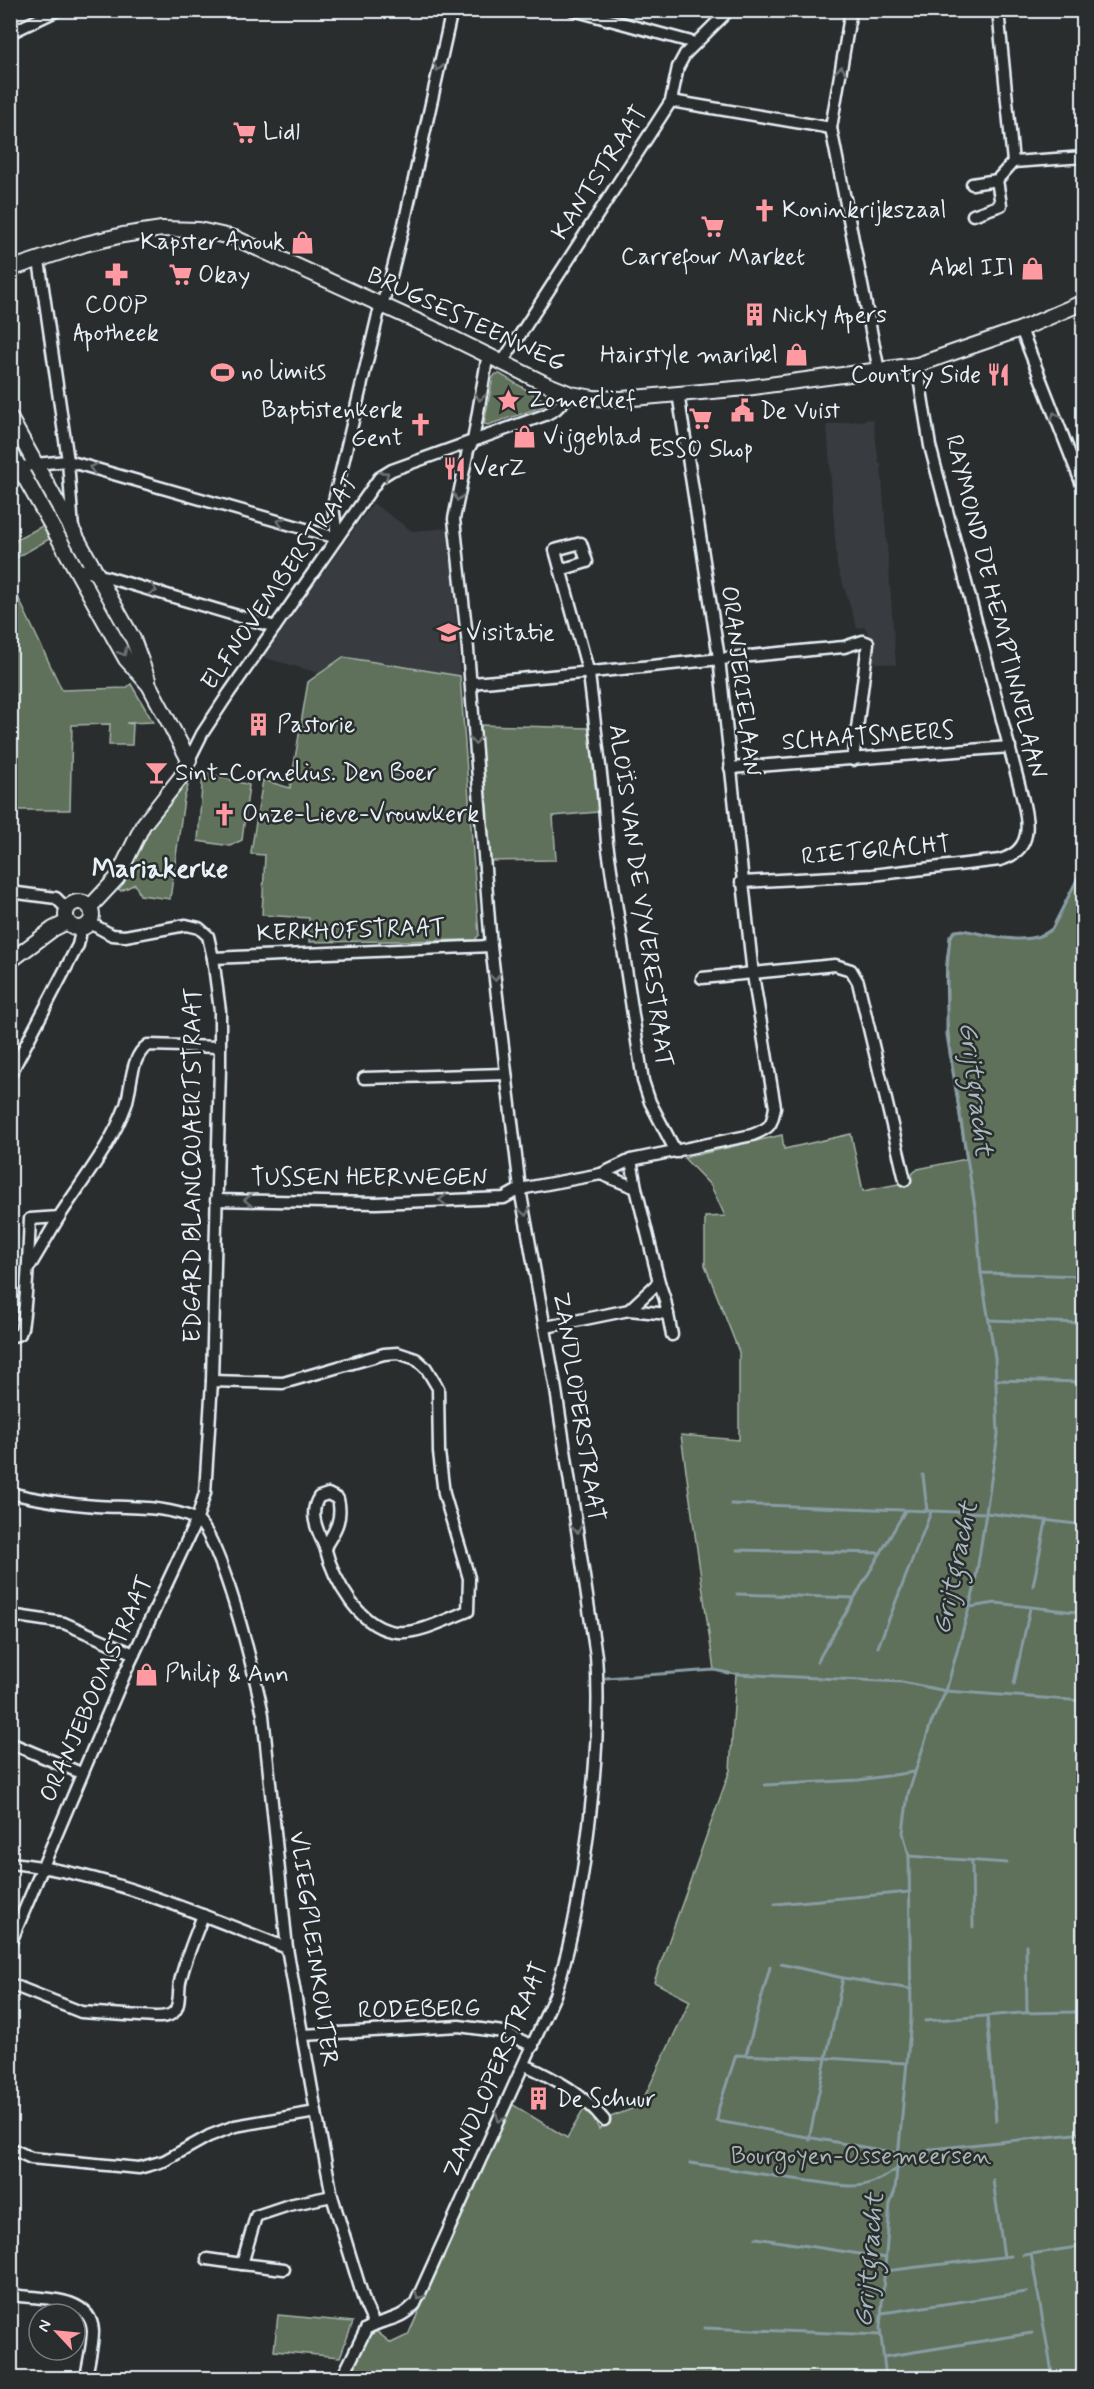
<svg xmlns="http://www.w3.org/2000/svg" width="1094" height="2389" font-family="Mynerve,sans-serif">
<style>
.built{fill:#373b41}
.green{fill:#5f715a;stroke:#a4b1a9;stroke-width:1.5}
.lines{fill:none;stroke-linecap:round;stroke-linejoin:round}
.stream{stroke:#889ca5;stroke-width:3}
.minor-casing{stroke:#e8f1f8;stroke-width:15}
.tertiary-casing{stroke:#e8f1f8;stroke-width:18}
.minor{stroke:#2a2d2e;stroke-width:10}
.tertiary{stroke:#2a2d2e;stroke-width:14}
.oneway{stroke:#6c7275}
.labels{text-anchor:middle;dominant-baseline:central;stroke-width:5;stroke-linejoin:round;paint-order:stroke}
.poi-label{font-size:24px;fill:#e8f1f8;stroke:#2a2d2e;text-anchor:start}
.street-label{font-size:24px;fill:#e8f1f8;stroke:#2a2d2e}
.park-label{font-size:24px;fill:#aab7b1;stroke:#2a2d2e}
.water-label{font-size:26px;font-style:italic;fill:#a8b9c0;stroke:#2a2d2e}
.quarter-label{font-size:27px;font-weight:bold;fill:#e8f1f8;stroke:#2a2d2e}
</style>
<rect width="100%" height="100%" fill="#2a2d2e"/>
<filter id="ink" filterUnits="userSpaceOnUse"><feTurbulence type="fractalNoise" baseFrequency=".0167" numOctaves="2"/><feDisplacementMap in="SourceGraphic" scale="12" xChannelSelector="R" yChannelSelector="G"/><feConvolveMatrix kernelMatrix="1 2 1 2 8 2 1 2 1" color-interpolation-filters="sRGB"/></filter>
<g filter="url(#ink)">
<!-- built -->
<g class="built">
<path d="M873 419 879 464H881L896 665 871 662 874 646 865 627 857 628 837 566 827 425Z"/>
<path d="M373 503 412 531 450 528 460 676 343 657 319 673 262 657Z"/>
</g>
<!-- green -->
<g class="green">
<path d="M496 374H500L547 402 542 407 488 425 484 424 493 377Z"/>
<path d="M44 525 51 538 11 561V543Z"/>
<path d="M10 580 62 690 126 688 131 684 153 722 126 723 133 724 132 745H109L110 724 72 725 70 810H11Z"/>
<path d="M343 657 460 676 479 935 475 940 309 942V918L262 915 265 855 251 854V852L263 780 290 788 308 682Z"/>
<path d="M480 725 589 728 598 812 553 816 556 860 488 861Z"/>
<path d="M203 772 249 785 242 840 230 846 198 841Z"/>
<path d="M184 784 188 786 184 799 170 899 140 895 135 884 121 891 118 888C131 872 133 859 141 842 151 821 169 802 184 784Z"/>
<path d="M1083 866V2378H345C353 2362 359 2340 376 2331L391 2343 408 2335 512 2104 567 2138 587 2104 599 2129 608 2118 640 2106 690 2001 654 1982 730 1770 736 1674 714 1670 681 1435 739 1440V1352L705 1265V1217L725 1216 711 1186 684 1158 782 1135 784 1149 851 1134 863 1191 898 1184 904 1187 908 1186 913 1173 918 1169 966 1159C960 1118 931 960 955 931L963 930C988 935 1030 948 1052 929Z"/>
<path d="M278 2315 353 2322 340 2357 274 2351Z"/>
</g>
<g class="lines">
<!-- stream -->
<g class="stream">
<path d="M981 1273 1084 1276"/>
<path d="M989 1320 1084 1323"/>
<path d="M996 1380 1084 1382"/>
<path d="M923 1475 927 1511"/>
<path d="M731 1504 986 1513 1084 1525"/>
<path d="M737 1550 881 1553"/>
<path d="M1033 1586 1046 1522"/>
<path d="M737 1594 854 1598"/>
<path d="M970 1607 996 1603 1084 1613"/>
<path d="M878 1647 931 1512"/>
<path d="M817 1662 905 1511"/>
<path d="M736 1674 902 1682 946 1691 1084 1701"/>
<path d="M606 1678 714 1670 728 1673"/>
<path d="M1014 1684 1030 1608"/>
<path d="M765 1785 859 1780 914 1772"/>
<path d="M909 1856 1007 1863"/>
<path d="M972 1861 973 1927"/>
<path d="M775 1904 910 1892"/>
<path d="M1026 1945 1027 2012"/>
<path d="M781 1964 843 1978"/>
<path d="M987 2016 996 2121"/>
<path d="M925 2021 1021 2013 1077 2012"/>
<path d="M746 2055 770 1967"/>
<path d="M809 2139 843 1978 911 1989"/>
<path d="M897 2153 717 2121 719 2107 736 2055 826 2058 905 2063"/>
<path d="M690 2163C733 2169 775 2177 817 2182 832 2184 848 2188 863 2185 889 2179 908 2158 932 2149L1084 2133"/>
<path d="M993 2180 1004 2257"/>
<path d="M756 2238 886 2258"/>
<path d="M1031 2254 1084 2246"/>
<path d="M1023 2255 1031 2254 1053 2378"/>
<path d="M885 2271 1011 2256"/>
<path d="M882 2313 1026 2292"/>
<path d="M704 2328 881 2335"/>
<path d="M883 2357 1032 2333"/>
<path d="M886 2378 880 2328 890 2204 895 2190 911 2019 909 1856 903 1832 908 1794 931 1723 946 1691 974 1590 998 1435 995 1358 981 1273 976 1213 947 1035V968L950 936 955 931 963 930C988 935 1030 948 1052 929L1084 866"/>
</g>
<defs>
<g id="minor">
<path d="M573 10 695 43"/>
<path d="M851 10 831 128 879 371"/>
<path d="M998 10 1013 162 1084 157"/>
<path d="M10 33 58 10"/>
<path d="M671 101 831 128"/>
<path d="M972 184 997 180 1013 162"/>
<path d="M973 215 1001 205 997 180"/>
<path d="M39 260 68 461 73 530"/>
<path d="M1021 329 1084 490"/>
<path d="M503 361 671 101 678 67 685 54 729 10"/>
<path d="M20 468 35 464 68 461 337 538"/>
<path d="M337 538 333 505 378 315 389 284 404 224 452 10"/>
<path d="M76 568 275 627"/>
<path d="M560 570 587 562 581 543 555 550 589 674 603 791 607 843 643 1081 650 1102 676 1152"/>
<path d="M471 683C595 673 720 658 844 647L863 641 868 643 853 760"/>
<path d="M189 760 202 734 229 693 379 478 392 470 545 415 556 409 571 394"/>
<path d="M730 768 1010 747"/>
<path d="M741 882 872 875 1000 860C1037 849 1027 818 1020 788L930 446 917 365"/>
<path d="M10 892 56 898 67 909"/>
<path d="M213 958 491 946"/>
<path d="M702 978 835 965 851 970 858 982 905 1180"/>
<path d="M10 1075 78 945 80 936V928"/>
<path d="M364 1078 506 1074"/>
<path d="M631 1160 636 1188"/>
<path d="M216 1200 376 1203 504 1198 520 1189 601 1174 631 1160 752 1135C770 1128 772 1126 775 1107L753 975 719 658 678 393"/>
<path d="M30 1266 59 1217"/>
<path d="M659 1282 665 1300 672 1335"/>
<path d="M629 1310 668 1314"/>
<path d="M546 1327 629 1310 659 1282 636 1188 601 1174"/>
<path d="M10 1337 20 1334 22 1328C28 1291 28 1256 30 1219L59 1217C82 1181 111 1146 126 1105 132 1086 130 1057 148 1045L220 1047"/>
<path d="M212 1381 283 1383 384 1354 398 1353 416 1359 426 1368 438 1388 439 1452 444 1494 469 1578 468 1611C421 1630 388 1651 351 1602 339 1585 330 1568 325 1547 335 1531 343 1519 338 1499L328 1494 319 1497C308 1513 318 1532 325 1547"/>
<path d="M10 1493C39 1500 67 1504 96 1506 129 1508 165 1505 195 1519 220 1530 257 1683 263 1715L287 1948 316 2112 332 2196 365 2304 374 2324"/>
<path d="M10 1615 64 1623 134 1654"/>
<path d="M10 1743 81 1773"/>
<path d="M10 1863C106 1872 198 1914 287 1948"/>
<path d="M10 1944 126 1671 197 1519 205 1493 212 1381 220 1067V1011L213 958 208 936 199 928 186 925 125 936 112 935 90 923"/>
<path d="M10 1984 81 2012 155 2017C161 2017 168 2017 173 2013 181 2006 178 1991 180 1982 185 1959 195 1937 203 1915"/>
<path d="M303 2035 459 2026 503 2032 533 2046"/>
<path d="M525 2065C556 2079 582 2093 604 2120"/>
<path d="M10 2148 31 2158 139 2168 164 2161 209 2136 235 2126 316 2112"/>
<path d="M207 2259 242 2264 256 2216 289 2205 332 2196"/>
<path d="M242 2264 284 2269"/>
<path d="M10 2295C38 2299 91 2294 93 2331 93 2346 88 2364 86 2378"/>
<path d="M342 2378 366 2329C386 2317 397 2323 415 2304L555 1995C574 1936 583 1877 590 1816 596 1763 600 1709 596 1656L556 1390 520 1189 491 946 467 637 454 519 468 450 473 441 488 354"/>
</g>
<g id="tertiary">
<path d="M10 269 85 244 123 235 162 229 199 230 235 238 430 327 546 384 571 394 593 398 622 399 746 388 917 365 1021 329 1084 302"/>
<path d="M10 418 133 639 148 680"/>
<path d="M10 451 126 659 149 685 189 760 181 777 143 825 117 878 90 907"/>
<circle cx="79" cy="915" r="13"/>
<path d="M10 961 53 929 67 922"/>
</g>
</defs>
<!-- minor casing -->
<use href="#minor" class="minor-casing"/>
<!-- tertiary casing -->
<use href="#tertiary" class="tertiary-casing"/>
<!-- minor -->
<use href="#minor" class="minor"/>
<!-- tertiary -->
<use href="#tertiary" class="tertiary"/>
</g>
<!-- one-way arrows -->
<defs><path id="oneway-chevron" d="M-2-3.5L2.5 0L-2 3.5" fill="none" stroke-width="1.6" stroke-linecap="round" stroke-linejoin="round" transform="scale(1.5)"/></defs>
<g class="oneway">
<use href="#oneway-chevron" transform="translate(438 67) rotate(103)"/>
<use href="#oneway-chevron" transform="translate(841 70) rotate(-80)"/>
<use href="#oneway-chevron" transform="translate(480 397) rotate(99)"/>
<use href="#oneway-chevron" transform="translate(1055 416) rotate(-111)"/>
<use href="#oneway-chevron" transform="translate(93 468) rotate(-164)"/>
<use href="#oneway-chevron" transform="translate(385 475) rotate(-36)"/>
<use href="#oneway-chevron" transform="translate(458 497) rotate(103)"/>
<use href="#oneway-chevron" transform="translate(281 522) rotate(-164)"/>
<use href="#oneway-chevron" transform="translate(153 590) rotate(17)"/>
<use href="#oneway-chevron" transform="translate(123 652) rotate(59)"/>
<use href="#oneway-chevron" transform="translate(475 741) rotate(86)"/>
<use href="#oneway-chevron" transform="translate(495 977) rotate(82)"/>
<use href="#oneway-chevron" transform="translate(248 1200) rotate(-179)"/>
<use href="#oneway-chevron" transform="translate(443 1200) rotate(178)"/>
<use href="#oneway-chevron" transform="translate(525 1212) rotate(80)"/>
<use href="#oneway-chevron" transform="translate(577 1529) rotate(81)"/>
<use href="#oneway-chevron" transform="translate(500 2118) rotate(115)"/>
<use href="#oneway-chevron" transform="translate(419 2296) rotate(116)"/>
</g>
</g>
<!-- icons -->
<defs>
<symbol id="supermarket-bare" viewBox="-9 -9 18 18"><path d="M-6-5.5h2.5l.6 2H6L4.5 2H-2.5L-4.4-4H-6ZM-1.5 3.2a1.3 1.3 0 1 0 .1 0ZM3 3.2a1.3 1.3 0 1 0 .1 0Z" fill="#ff9aa2" stroke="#2a2d2e" stroke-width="2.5" paint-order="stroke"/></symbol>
<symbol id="church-bare" viewBox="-9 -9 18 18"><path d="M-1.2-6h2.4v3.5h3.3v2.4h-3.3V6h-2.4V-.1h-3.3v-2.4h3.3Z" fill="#ff9aa2" stroke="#2a2d2e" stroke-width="2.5" paint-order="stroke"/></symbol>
<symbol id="shop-bare" viewBox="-9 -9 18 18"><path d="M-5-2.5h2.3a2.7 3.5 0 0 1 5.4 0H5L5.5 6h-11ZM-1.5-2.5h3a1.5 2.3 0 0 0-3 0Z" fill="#ff9aa2" stroke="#2a2d2e" stroke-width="2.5" paint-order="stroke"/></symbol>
<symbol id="pharmacy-bare" viewBox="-9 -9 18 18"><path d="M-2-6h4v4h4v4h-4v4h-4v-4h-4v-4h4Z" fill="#ff9aa2" stroke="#2a2d2e" stroke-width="2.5" paint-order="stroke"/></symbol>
<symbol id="building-bare" viewBox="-9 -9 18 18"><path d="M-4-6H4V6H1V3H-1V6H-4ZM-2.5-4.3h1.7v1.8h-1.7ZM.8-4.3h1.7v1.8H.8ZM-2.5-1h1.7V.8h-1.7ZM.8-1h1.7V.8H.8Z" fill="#ff9aa2" stroke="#2a2d2e" stroke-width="2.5" paint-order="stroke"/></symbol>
<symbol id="stadium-bare" viewBox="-9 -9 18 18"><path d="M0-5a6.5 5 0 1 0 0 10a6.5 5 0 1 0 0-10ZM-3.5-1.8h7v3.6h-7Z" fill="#ff9aa2" stroke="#2a2d2e" stroke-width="2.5" paint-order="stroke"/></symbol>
<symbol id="restaurant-bare" viewBox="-9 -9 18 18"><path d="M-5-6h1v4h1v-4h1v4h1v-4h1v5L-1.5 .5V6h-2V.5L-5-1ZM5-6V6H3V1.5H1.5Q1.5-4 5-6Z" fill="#ff9aa2" stroke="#2a2d2e" stroke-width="2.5" paint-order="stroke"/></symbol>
<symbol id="sight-bare" viewBox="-9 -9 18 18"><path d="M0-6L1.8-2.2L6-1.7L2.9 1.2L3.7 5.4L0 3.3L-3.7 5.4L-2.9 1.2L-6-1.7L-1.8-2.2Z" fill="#ff9aa2" stroke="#2a2d2e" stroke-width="2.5" paint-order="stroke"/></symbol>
<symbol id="civic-bare" viewBox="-9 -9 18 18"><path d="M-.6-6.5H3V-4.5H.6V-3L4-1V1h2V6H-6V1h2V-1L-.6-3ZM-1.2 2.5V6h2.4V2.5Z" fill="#ff9aa2" stroke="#2a2d2e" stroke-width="2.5" paint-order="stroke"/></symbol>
<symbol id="school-bare" viewBox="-9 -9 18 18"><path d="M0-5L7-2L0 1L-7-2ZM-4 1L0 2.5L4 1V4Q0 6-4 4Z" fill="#ff9aa2" stroke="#2a2d2e" stroke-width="2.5" paint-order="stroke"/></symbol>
<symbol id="bar-bare" viewBox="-9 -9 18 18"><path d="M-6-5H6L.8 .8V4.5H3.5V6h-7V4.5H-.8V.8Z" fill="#ff9aa2" stroke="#2a2d2e" stroke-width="2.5" paint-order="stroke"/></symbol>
</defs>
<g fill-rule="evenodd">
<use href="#supermarket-bare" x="228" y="116" width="33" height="33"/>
<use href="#church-bare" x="748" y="194" width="33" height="33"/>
<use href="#supermarket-bare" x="696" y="210" width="33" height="33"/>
<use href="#shop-bare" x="286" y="226" width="33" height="33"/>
<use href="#shop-bare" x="1016" y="252" width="33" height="33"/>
<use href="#pharmacy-bare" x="100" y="258" width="33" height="33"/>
<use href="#supermarket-bare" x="164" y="258" width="33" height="33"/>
<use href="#building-bare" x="738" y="298" width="33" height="33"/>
<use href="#shop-bare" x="780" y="338" width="33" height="33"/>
<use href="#stadium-bare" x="206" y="356" width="33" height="33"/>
<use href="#restaurant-bare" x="982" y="358" width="33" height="33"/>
<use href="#sight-bare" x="492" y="384" width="33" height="33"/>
<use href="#civic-bare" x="726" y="394" width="33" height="33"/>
<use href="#supermarket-bare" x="684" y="402" width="33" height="33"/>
<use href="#church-bare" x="404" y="408" width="33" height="33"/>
<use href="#shop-bare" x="508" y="420" width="33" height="33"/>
<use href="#restaurant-bare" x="438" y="452" width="33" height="33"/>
<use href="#school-bare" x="432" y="616" width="33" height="33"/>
<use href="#building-bare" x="242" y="708" width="33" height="33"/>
<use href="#bar-bare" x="140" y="756" width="33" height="33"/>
<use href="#church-bare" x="208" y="798" width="33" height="33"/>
<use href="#shop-bare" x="130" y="1658" width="33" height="33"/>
<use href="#building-bare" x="522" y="2082" width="33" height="33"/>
</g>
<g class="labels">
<!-- poi labels -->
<g class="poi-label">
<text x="263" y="132">Lidl</text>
<text x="782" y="210">Koninkrijkszaal</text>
<text x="285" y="242" text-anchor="end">Kapster Anouk</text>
<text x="713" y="257" text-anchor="middle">Carrefour Market</text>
<text x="1014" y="268" text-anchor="end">Abel III</text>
<text x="198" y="275">Okay</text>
<text x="116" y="305" text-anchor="middle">COOP<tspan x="116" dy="28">Apotheek</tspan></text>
<text x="772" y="315">Nicky Apers</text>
<text x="778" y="355" text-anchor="end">Hairstyle maribel</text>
<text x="241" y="372">no limits</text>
<text x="981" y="375" text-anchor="end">Country Side</text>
<text x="527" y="400">Zomerlief</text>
<text x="403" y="410" text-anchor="end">Baptistenkerk<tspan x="403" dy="28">Gent</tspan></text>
<text x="760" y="411">De Vuist</text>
<text x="543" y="437">Vijgeblad</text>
<text x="701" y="449" text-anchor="middle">ESSO Shop</text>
<text x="473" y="468">VerZ</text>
<text x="466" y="633">Visitatie</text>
<text x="277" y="725">Pastorie</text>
<text x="175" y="773">Sint-Cornelius. Den Boer</text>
<text x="242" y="814">Onze-Lieve-Vrouwkerk</text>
<text x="165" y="1674">Philip &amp; Ann</text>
<text x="556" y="2099">De Schuur</text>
</g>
<!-- street labels -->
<g class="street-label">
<text transform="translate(600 173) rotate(-57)">KANTSTRAAT</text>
<text transform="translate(466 320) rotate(25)">BRUGSESTEENWEG</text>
<text transform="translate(281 582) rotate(-55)">ELFNOVEMBERSTRAAT</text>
<text transform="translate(995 607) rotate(76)">RAYMOND DE HEMPTINNELAAN</text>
<text transform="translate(740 681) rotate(83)">ORANJERIELAAN</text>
<text transform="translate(868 737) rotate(-4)">SCHAATSMEERS</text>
<text transform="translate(876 851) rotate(-5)">RIETGRACHT</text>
<text transform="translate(640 896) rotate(82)">ALOÏS VAN DE VYVERESTRAAT</text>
<text transform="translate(351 931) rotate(-2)">KERKHOFSTRAAT</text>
<text transform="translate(193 1165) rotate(-90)">EDGARD BLANCQUAERTSTRAAT</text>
<text x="369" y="1178">TUSSEN HEERWEGEN</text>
<text transform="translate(578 1407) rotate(81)">ZANDLOPERSTRAAT</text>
<text transform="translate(97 1689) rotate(-66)">ORANJEBOOMSTRAAT</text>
<text transform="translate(313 1949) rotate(82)">VLIEGPLEINKOUTER</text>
<text transform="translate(419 2010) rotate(-1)">RODEBERG</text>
<text transform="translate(496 2070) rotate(-67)">ZANDLOPERSTRAAT</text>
</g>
<!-- park labels -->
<g class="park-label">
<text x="861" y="2156">Bourgoyen-Ossemeersen</text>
</g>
<!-- water labels -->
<g class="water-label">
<text transform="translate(975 1089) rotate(83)">Grijtgracht</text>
<text transform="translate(956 1568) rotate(-78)">Grijtgracht</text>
<text transform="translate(870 2260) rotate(-85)">Grijtgracht</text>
</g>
<!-- quarter labels -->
<g class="quarter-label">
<text x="160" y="869">Mariakerke</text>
</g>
</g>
<!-- margin -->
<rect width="1094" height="2389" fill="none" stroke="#2a2d2e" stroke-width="36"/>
<rect x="18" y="18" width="1058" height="2353" fill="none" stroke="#e8f1f8" stroke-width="2" filter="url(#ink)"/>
<!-- north arrow -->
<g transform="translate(57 2332) rotate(296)"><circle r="28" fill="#2a2d2e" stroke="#767b7f" stroke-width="1.5"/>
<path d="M0-4.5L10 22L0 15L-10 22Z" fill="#ff9aa2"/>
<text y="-9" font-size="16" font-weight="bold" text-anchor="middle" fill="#e8f1f8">N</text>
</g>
</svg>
